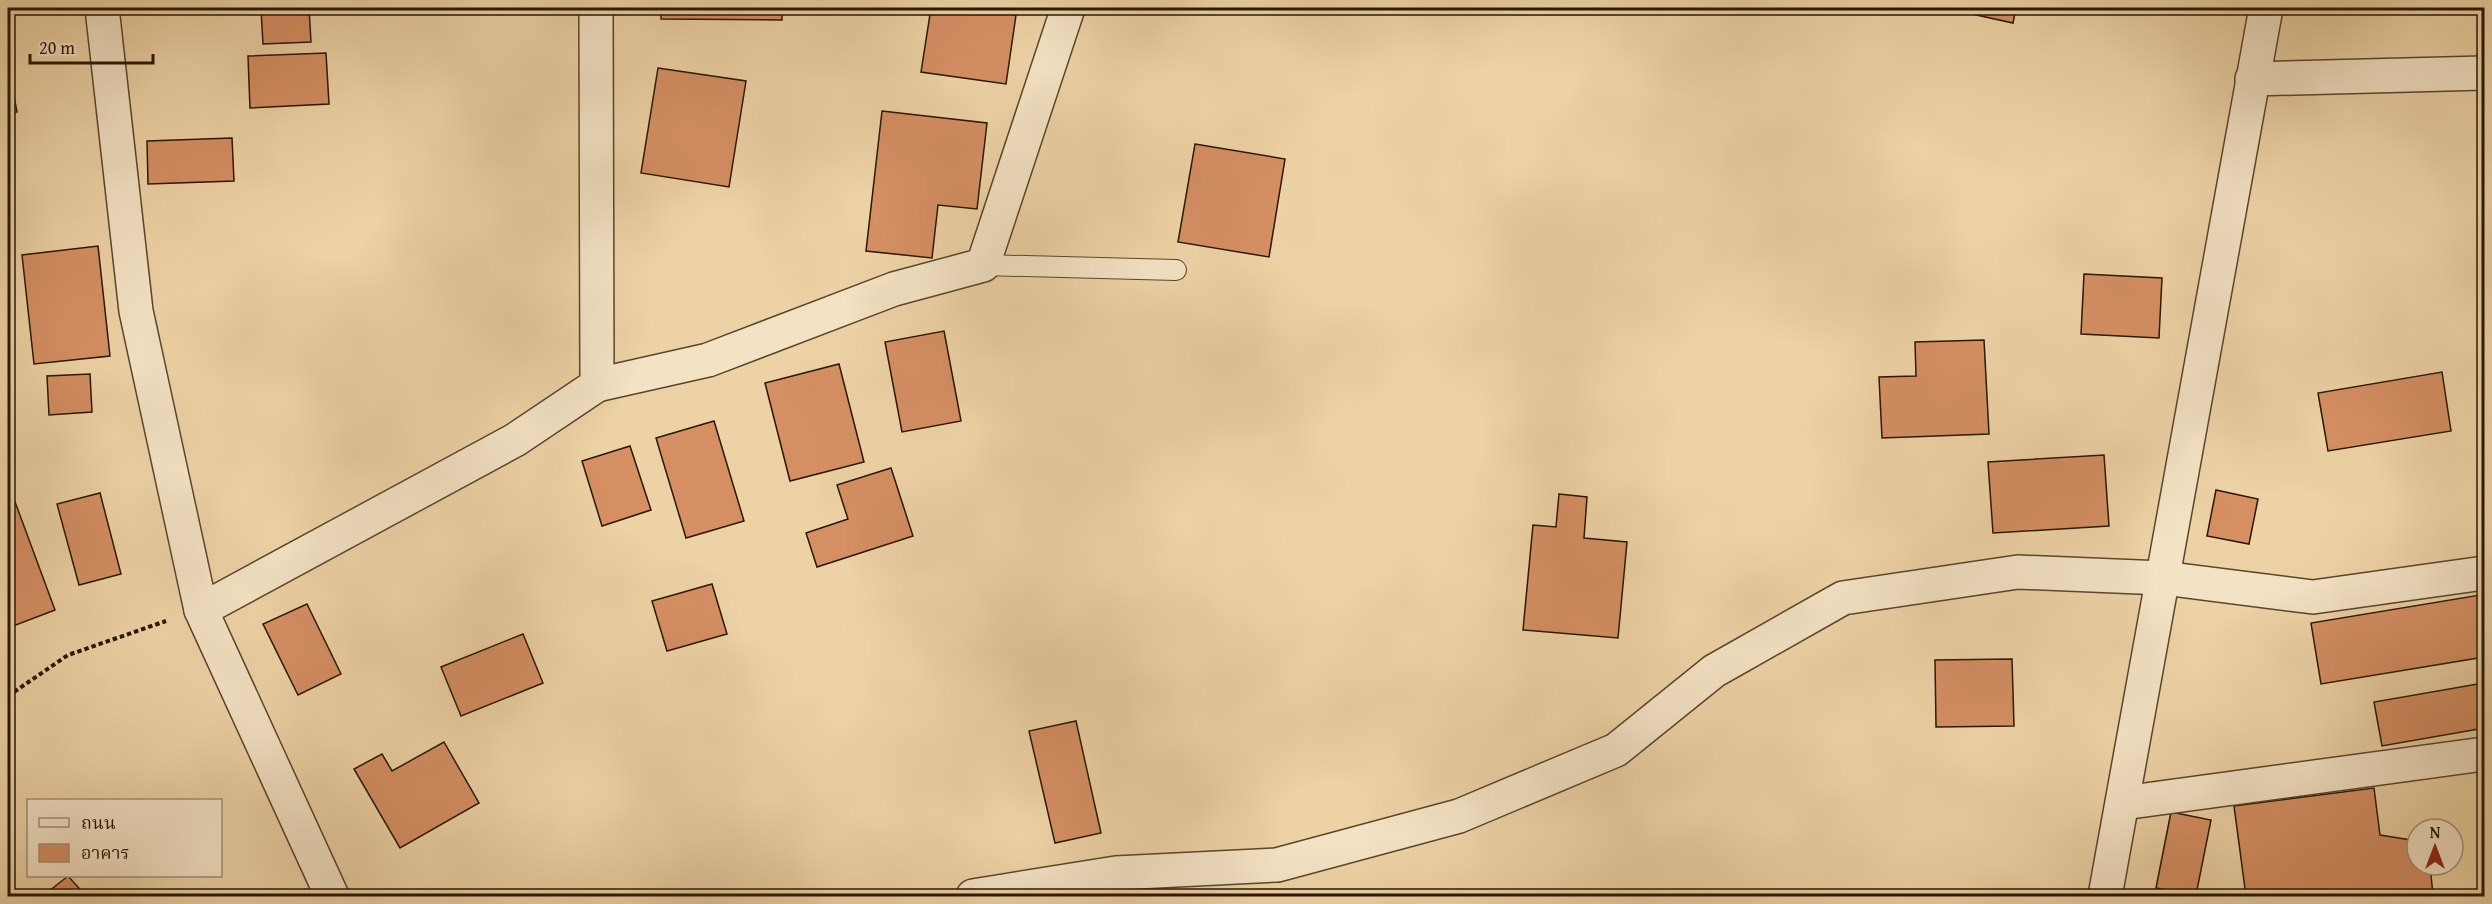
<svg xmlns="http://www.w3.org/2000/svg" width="2492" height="904" font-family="'Gentium Book Plus','Noto Serif Thai',serif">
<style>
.building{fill:#d58f63;stroke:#271704;stroke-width:1.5}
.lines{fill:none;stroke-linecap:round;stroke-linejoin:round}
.service-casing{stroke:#58462c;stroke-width:22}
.minor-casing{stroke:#58462c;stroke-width:36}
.tertiary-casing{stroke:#58462c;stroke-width:36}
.path{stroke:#271704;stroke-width:4;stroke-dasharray:4.5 3;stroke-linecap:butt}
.service{stroke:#f3e2c4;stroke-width:20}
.minor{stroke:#f3e2c4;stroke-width:33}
.tertiary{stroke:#f3e2c4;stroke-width:33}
</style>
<rect width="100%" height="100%" fill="#edd2a5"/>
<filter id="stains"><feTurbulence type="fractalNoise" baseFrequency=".00333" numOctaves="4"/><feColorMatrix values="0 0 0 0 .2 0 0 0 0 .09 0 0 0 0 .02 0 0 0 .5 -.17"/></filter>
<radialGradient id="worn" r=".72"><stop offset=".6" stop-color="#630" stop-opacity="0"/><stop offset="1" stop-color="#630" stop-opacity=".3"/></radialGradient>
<!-- building -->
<g class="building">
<path d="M309 8 311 42 263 44 261 10Z"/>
<path d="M661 8H782V20L661 19Z"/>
<path d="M931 8H966L1016 15 1006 84 921 72Z"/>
<path d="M1968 8H2016L2013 23 1967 13Z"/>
<path d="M326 53 329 104 250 108 248 56Z"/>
<path d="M8 64 17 112 8 114Z"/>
<path d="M658 68 746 81 729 187 641 173Z"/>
<path d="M882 111 987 123 977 209 938 205 932 258 866 251Z"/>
<path d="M232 138 234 181 148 184 147 141Z"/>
<path d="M1195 144 1285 159 1269 257 1178 242Z"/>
<path d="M98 246 110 356 34 364 22 255Z"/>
<path d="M2084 274 2162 278 2159 338 2081 334Z"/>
<path d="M944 331 961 421 902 432 885 342Z"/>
<path d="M1984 340 1989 434 1882 438 1879 377 1916 376 1915 342Z"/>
<path d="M839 364 864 462 790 481 765 383Z"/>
<path d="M2442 372 2451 431 2328 451 2318 393Z"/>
<path d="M90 374 92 412 49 415 47 376Z"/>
<path d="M714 421 744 521 686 538 656 438Z"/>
<path d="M630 446 651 510 602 526 582 461Z"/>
<path d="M2104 455 2109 526 1993 533 1988 462Z"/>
<path d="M891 468 913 536 817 567 806 533 848 519 837 485Z"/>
<path d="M2216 490 2258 499 2249 544 2207 536Z"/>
<path d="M11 491 55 610 8 628V492Z"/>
<path d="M100 493 121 574 79 585 57 504Z"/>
<path d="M1559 494 1587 497 1584 538 1627 542 1618 638 1523 630 1533 525 1556 527Z"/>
<path d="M712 584 727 634 667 651 652 601Z"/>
<path d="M2480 595 2484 624V657L2321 684 2311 623Z"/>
<path d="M307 604 341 674 298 695 263 624Z"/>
<path d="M523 634 543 683 461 716 441 667Z"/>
<path d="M2012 659 2014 726 1936 727 1935 660Z"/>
<path d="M2484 683V728L2382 746 2374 702Z"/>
<path d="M1076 721 1101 833 1055 843 1029 731Z"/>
<path d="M444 742 479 803 400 848 354 769 382 754 392 771Z"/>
<path d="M2374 788 2380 835 2417 841V865H2430L2433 895 2418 896H2246L2234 806Z"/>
<path d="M2171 812 2211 820 2196 895 2156 888Z"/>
<path d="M68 876 86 896H43Z"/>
</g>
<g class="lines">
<defs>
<path id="service" d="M983 265 1176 270"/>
<g id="minor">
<path d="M102 8 136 311 201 610 332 896"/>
<path d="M2252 79 2484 73"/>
<path d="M597 385 708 360 894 289 983 265 1068 8"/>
<path d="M201 610 515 440 597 385 596 8"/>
<path d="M2123 803 2484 754"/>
<path d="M973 896 1116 873 1277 865 1459 816 1616 750 1714 671 1843 598 2018 572 2163 578 2313 597 2484 573"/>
</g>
<path id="tertiary" d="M2105 896 2266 8"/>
</defs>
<!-- service casing -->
<use href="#service" class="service-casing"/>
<!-- minor casing -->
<use href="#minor" class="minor-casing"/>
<!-- tertiary casing -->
<use href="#tertiary" class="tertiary-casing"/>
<!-- path -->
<path class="path" d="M8 696 68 655 166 621"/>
<!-- service -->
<use href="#service" class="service"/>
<!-- minor -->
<use href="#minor" class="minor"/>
<!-- tertiary -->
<use href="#tertiary" class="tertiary"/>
</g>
<!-- margin -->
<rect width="2492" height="904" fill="none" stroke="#edd2a5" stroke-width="30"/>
<rect x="9" y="9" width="2474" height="886" fill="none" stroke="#271704" stroke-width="3"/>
<rect x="15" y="15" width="2462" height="874" fill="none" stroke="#271704" stroke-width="1.5"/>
<!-- legend -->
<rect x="27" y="799" width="195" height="78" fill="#f3e2c4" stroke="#a19177" stroke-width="1.5"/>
<rect x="39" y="818" width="30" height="9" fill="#f3e2c4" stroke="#a19177" stroke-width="1.5"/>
<text x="81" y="829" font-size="18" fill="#271704">ถนน</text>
<rect x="39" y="844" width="30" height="18" fill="#d58f63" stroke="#a19177" stroke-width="1.5"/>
<text x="81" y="859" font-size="18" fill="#271704">อาคาร</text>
<!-- north arrow -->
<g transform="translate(2435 847)"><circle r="28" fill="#f3e2c4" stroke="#a19177" stroke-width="1.5"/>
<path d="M0-4.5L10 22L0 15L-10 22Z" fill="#8f2418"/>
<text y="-9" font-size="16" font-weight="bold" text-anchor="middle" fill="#271704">N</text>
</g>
<!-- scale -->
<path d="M30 54v9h123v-9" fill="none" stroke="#271704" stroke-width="3"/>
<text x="39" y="54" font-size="18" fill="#271704" stroke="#f3e2c4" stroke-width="4.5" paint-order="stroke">20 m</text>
<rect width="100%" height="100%" filter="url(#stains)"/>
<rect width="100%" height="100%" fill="url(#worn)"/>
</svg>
